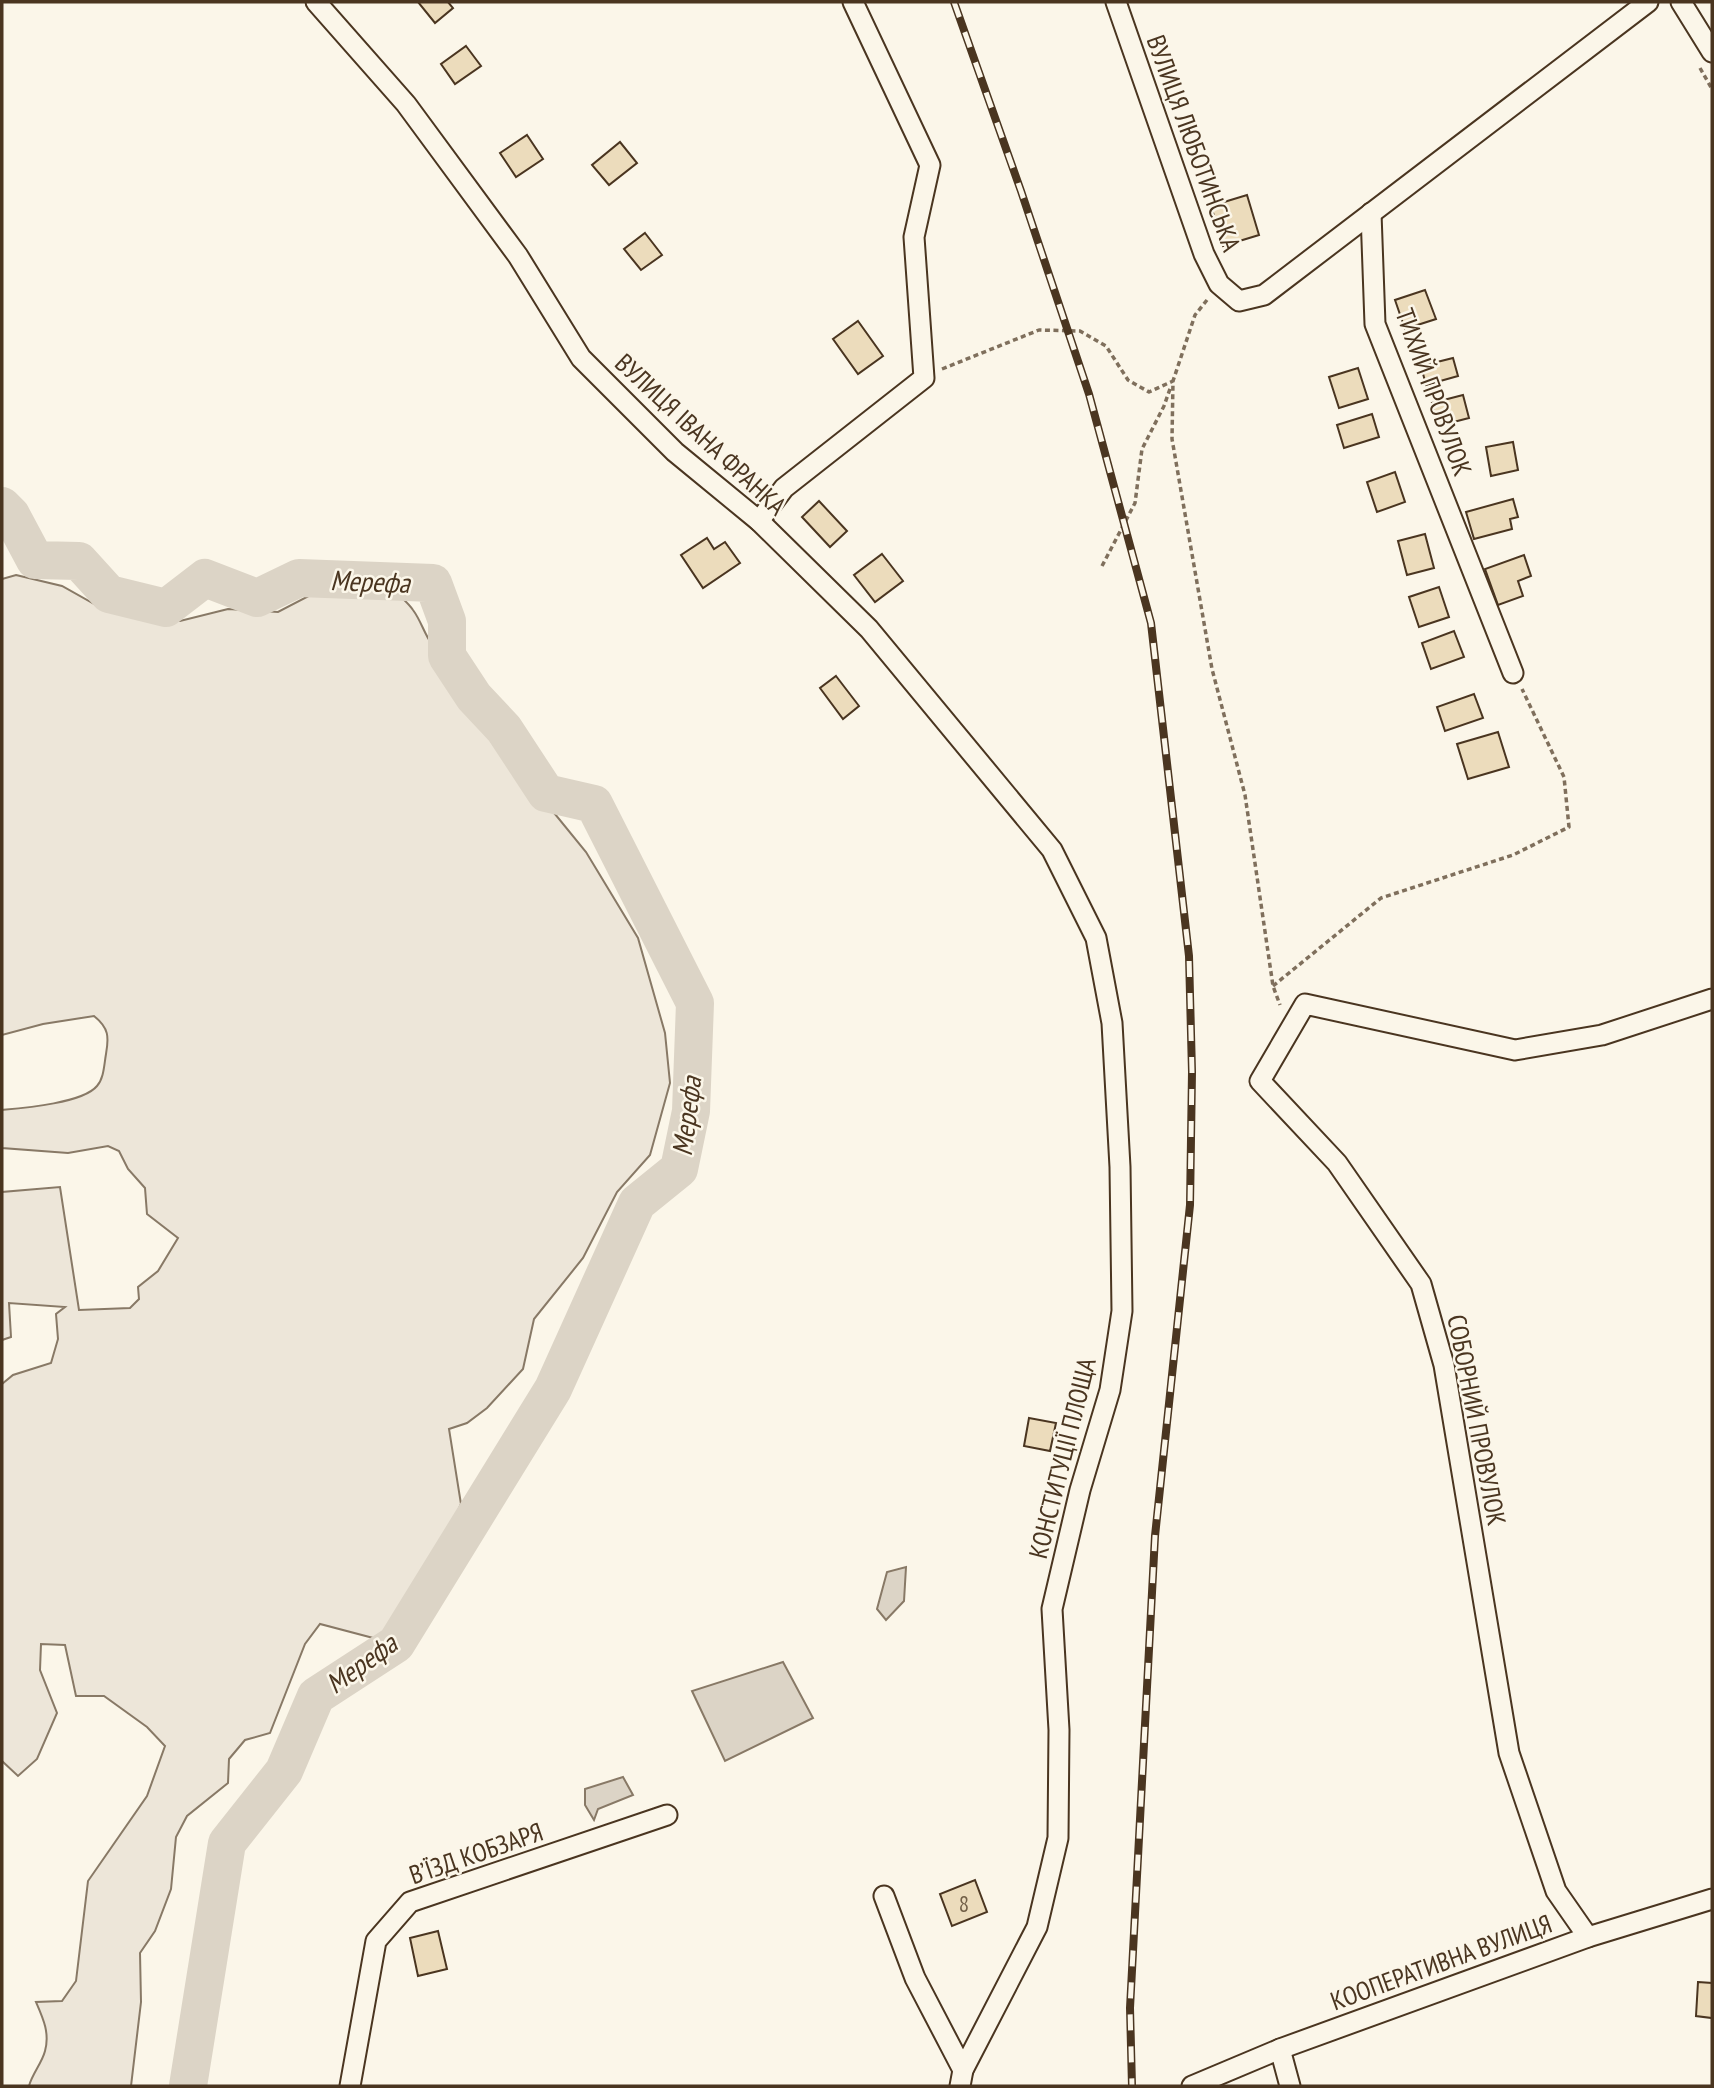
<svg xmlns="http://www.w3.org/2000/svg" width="1714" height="2088" font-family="'PT Sans Narrow',sans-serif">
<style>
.green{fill:#ede6d9;stroke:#887966;stroke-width:2}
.water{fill:#dcd4c6;stroke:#887966;stroke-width:2}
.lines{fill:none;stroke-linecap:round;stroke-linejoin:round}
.river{stroke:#dcd4c6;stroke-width:38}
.building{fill:#ecdcbc;stroke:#4a3520;stroke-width:2}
.minor-casing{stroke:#4a3520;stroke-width:23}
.path{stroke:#7f6f5c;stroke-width:3.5;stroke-dasharray:5 3.5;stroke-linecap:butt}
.minor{stroke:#fbf6e9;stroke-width:19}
.rail-casing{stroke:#4a3520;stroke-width:8}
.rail{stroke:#fbf6e9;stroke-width:5;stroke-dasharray:16;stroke-linecap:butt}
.labels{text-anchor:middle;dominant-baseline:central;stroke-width:5;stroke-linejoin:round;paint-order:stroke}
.number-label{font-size:23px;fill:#725f47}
.street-label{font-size:26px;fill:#4a3520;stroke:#fbf6e9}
.water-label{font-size:28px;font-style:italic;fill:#4a3520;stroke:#fbf6e9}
</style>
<rect width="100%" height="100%" fill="#fbf6e9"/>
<!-- green -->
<path class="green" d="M16 575 62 586 105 610 180 621 228 609 278 612 322 589 397 593C402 598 409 604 413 610 425 626 426 647 447 656L458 703 476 720 519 780 555 814 586 852 638 938 665 1033 670 1083 650 1155 617 1192 583 1258 534 1319 523 1369 487 1408 467 1423 449 1429 461 1504 432 1572 404 1615 396 1644 320 1624 305 1644 270 1733 245 1740 229 1759 228 1783 187 1816 176 1837 171 1889 155 1931 140 1953 141 2002 131 2086H29C32 2074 42 2063 45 2051 50 2033 43 2018 36 2002L62 2001 76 1981 88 1881 147 1796 165 1746 147 1727 104 1696H76L65 1645 41 1644 40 1670 57 1713 37 1759 18 1776 2 1761V1384L13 1375 51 1363 58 1339 56 1314 65 1307 9 1303 11 1337 2 1340V1192L60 1187 79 1310 130 1308 139 1299 138 1287 158 1271 178 1238 147 1214 145 1188 128 1169 119 1151 108 1146 68 1153 2 1148V1110C24 1108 83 1103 97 1086 104 1078 104 1065 106 1054 109 1037 109 1028 94 1016L43 1024 2 1035V579Z"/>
<!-- water -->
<g class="water">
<path d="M906 1567 904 1601 886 1620 877 1609 887 1572Z"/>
<path d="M783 1662 813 1718 725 1761 692 1691Z"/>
<path d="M623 1777 633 1795 598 1809 594 1820 585 1805V1789Z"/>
</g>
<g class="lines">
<!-- river -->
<path class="river" d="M2 506 11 515 35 560 79 561 109 594 166 608 205 578 257 598 299 578 433 583 447 621V656L474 697 504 729 546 793 594 804 695 1003 691 1111 679 1169 637 1203 553 1389 396 1644 316 1696 284 1771 227 1843 188 2086"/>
</g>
<!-- building -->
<g class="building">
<path d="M418 2H448L453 8 435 23Z"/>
<path d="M466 46 481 66 455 84 441 64Z"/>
<path d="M527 135 543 159 516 177 500 153Z"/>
<path d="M620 142 637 163 609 185 592 165Z"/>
<path d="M1247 195 1259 235 1223 246 1211 206Z"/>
<path d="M645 233 662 255 641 270 624 249Z"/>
<path d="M1425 290 1436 319 1405 329 1395 300Z"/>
<path d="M858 321 883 356 858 374 833 339Z"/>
<path d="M1453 358 1458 376 1426 385 1421 366Z"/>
<path d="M1358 368 1368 399 1339 408 1329 377Z"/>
<path d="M1463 395 1469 418 1438 426 1432 403Z"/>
<path d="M1372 414 1379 437 1344 448 1337 425Z"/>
<path d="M1513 442 1518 470 1491 476 1486 447Z"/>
<path d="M1395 472 1405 502 1377 512 1367 482Z"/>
<path d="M1513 499 1518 517 1510 519 1512 529 1474 539 1466 512Z"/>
<path d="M819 501 847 531 830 547 802 517Z"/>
<path d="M1425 534 1434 568 1407 575 1398 541Z"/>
<path d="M707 538 714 549 725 542 740 563 703 588 681 555Z"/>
<path d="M882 554 903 581 875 602 854 575Z"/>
<path d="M1524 555 1531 576 1518 581 1523 596 1498 605 1485 569Z"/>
<path d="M1439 587 1449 617 1419 627 1409 597Z"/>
<path d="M1454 631 1464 657 1431 669 1422 643Z"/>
<path d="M836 676 859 706 843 719 820 688Z"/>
<path d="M1474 694 1483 718 1445 731 1437 707Z"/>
<path d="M1498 732 1509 767 1468 779 1457 744Z"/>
<path d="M1029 1418 1056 1423 1050 1451 1024 1446Z"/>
<path d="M975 1880 987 1912 952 1926 940 1894Z"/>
<path d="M438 1931 447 1969 418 1976 410 1938Z"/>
<path d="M1698 1982 1712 1983V2018L1696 2016Z"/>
</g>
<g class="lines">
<defs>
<g id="minor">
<path d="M316 2 406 104 518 256 581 358 675 452 759 521 869 629 1052 850 1096 938 1112 1023 1120 1167 1122 1311 1110 1390 1080 1490 1052 1609 1059 1730 1058 1838 1037 1927 963 2070 960 2086"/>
<path d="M1116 2 1204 254 1219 284 1239 301 1264 295 1648 2"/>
<path d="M1681 2 1712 52"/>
<path d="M1371 213 1375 324 1513 673"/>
<path d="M759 521 784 488 924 378 914 237 930 165 853 2"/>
<path d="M884 1896 915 1978 963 2070"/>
<path d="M1588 1937 1556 1891 1509 1753 1444 1365 1421 1284 1337 1163 1260 1081 1305 1004 1515 1050 1602 1035 1712 999"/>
<path d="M1280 2049 1290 2086"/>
<path d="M350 2086 376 1941 410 1902 667 1815"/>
<path d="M1192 2086 1280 2049 1588 1937 1712 1899"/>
</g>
</defs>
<!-- minor casing -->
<use href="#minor" class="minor-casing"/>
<!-- path -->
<g class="path">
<path d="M1700 68 1712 89"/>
<path d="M1207 300 1195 315 1173 381 1172 439 1212 669 1245 795 1273 986 1280 1005"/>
<path d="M942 369 1039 330 1080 331 1106 346 1128 380 1149 392 1173 381"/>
<path d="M1102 566 1135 503 1142 449 1164 406 1171 386"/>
<path d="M1273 986 1381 898 1513 855 1569 827 1564 777 1522 689"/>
</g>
<!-- minor -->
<use href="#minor" class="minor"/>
<defs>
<path id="rail" d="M954 2 1021 191 1089 394 1151 623 1189 956 1192 1072 1190 1205 1155 1536 1130 2008 1132 2086"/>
</defs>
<!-- rail casing -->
<use href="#rail" class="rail-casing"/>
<!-- rail -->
<use href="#rail" class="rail"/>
</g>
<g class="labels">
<!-- number labels -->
<g class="number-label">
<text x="964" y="1903">8</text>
</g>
<!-- street labels -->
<g class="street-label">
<text transform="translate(1194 143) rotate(70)">ВУЛИЦЯ ЛЮБОТИНСЬКА</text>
<text transform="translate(1434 392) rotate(70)">ТИХИЙ ПРОВУЛОК</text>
<text transform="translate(701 434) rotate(43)">ВУЛИЦЯ ІВАНА ФРАНКА</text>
<text transform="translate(1477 1420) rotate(79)">СОБОРНИЙ ПРОВУЛОК</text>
<text transform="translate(1062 1458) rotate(-76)">КОНСТИТУЦІЇ ПЛОЩА</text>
<text transform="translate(476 1853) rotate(-19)">В’ЇЗД КОБЗАРЯ</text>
<text transform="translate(1441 1962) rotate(-20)">КООПЕРАТИВНА ВУЛИЦЯ</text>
</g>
<!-- water labels -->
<g class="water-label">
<text transform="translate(370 581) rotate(2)">Мерефа</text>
<text transform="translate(686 1116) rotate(-83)">Мерефа</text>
<text transform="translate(361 1663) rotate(-36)">Мерефа</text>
</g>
</g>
<!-- border -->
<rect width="1714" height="2088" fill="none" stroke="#4a3520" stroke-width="7"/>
</svg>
